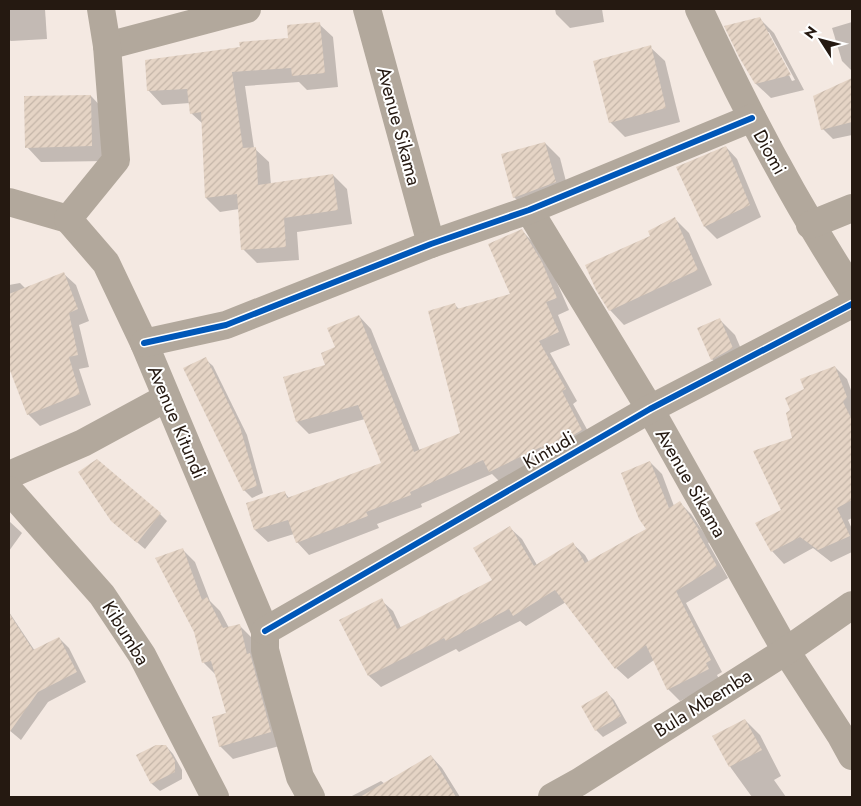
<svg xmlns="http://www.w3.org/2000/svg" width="861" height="806" font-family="Jost,sans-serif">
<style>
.shadow{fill:#0003;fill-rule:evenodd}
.building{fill:url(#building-hatch)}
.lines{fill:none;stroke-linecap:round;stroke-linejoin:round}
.minor{stroke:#b2a89c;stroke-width:28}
.cycleway-casing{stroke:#fff;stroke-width:9}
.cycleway{stroke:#0057b8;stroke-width:6}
.labels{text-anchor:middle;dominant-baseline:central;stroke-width:4;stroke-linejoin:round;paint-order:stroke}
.street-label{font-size:19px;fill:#251911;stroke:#fff}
</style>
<defs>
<pattern id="building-hatch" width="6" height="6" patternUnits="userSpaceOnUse" patternTransform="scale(1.25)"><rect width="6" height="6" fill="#e5d4c5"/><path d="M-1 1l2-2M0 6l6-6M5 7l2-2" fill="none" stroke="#c4b5a8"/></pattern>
</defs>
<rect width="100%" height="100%" fill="#f4e9e2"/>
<!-- shadow -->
<g class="shadow">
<path d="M9 9H45L47 39 11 41 9 40Z"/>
<path d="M555 9H602L604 22 570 28 556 14Z"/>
<path d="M759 18 774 33 804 90 771 98 756 84ZM767 32H769L795 80 792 81Z"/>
<path d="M852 22V71L842 61 832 28Z"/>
<path d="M319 24 333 37 338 87 307 90 299 82 245 86 254 148 269 162 271 185 333 175 347 189 352 224 297 232 299 260 257 263 243 249 239 209 220 212 206 198 203 124 191 113 190 103 162 105 149 91 241 48 290 39Z"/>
<path d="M650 47 665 61 680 122 625 137 610 122Z"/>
<path d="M852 79V135L833 139 823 129 815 97Z"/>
<path d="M91 96 105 111 106 161 41 162 27 147Z"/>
<path d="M545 143 560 158 570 197 529 212 514 197Z"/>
<path d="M726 147 737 159 761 217 717 239 705 227 677 168Z"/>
<path d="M674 218 689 233 712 285 624 325 610 310Z"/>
<path d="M522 231 534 243 554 276 569 310 558 315 570 345 550 353 577 401 573 404 594 442 502 484 492 474 421 504 422 507 377 524 379 528 309 555 297 542 294 534 268 542 255 530 248 504 284 492 290 499 383 464 365 419 309 434 297 422 337 348 359 316 371 329 420 451 462 433 455 305 460 310 511 295Z"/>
<path d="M64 274 76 285 89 321 79 325 89 367 79 369 91 405 40 426 28 414 9 364V285L20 283 26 289Z"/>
<path d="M720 320 735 335 747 363 726 374 712 359Z"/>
<path d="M205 359 213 366 247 435 263 493 252 498 244 490Z"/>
<path d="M835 367 847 379 852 393V518L848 520 852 529V552L831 562 813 548 784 564 772 551 757 524 782 511 793 439 792 411 806 390Z"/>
<path d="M650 462 662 474 674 506 679 502 691 514 710 542 708 543 728 578 686 603 722 672 717 675 720 681 680 701 668 689 654 660 628 679 616 668 566 602 526 626 520 621 459 652 456 649 381 687 369 676 341 620 381 600 393 611 401 628 494 581 510 528 522 539 537 565 573 544 585 555 589 562 647 529Z"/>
<path d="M160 514 167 521 145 549 112 521Z"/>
<path d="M9 521 22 533 9 551Z"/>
<path d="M183 550 195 562 210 601 220 611 229 628 239 625 252 638 283 745 233 759 220 746 228 714 216 675 203 662Z"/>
<path d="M9 612 35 651 59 638 69 648 86 682 48 702 21 740 9 730Z"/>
<path d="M607 693 614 700 627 723 603 737 596 730Z"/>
<path d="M745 720 760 735 781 776 774 780 786 797H752L731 768 714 737Z"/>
<path d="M166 746 173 754 182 770V779L160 791 152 784 138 756Z"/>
<path d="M431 756 442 768 460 797H350L381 781 385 784Z"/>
</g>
<!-- building -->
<g class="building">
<path d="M760 17 791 75 755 84 739 57 724 26Z"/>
<path d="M320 22 325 73 292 76 291 68 232 72 243 148 256 147 258 185 333 174 338 210 284 218 286 247 241 250 237 194 205 198 201 112 190 114 187 89 147 91 145 60 240 47 239 42 288 38 287 25Z"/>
<path d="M651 45 666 108 609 123 593 61Z"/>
<path d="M852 78V122L821 130 813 96Z"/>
<path d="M91 95 92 146 25 148 24 96Z"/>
<path d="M545 142 556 182 513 198 501 154Z"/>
<path d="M726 146 750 205 704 227 676 167Z"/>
<path d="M675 217 698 270 609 311 596 290 585 265 650 236 648 231Z"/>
<path d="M522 229 542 262 557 298 546 302 559 332 539 341 566 389 562 391 582 430 544 452 541 447 489 472 483 460 410 492 411 495 366 512 368 516 296 543 288 520 254 530 246 503 285 491 287 498 381 463 358 405 296 422 283 377 325 365 321 353 335 347 327 328 359 315 414 452 460 433 428 311 455 303 457 309 510 294 488 244Z"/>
<path d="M64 272 78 309 69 313 78 355 69 357 80 394 27 415 9 368V294Z"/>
<path d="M720 318 733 348 711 360 697 328Z"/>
<path d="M206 357 240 427 257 486 243 491 183 368Z"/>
<path d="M835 366 847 397 843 402 852 420V500L837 508 850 536 818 550 800 537 771 552 755 523 781 510 753 451 792 438 786 413 790 410 785 398 804 389 800 379Z"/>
<path d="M97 459 161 513 137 543 111 521 78 472Z"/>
<path d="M650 461 669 508 680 501 699 530 697 531 717 566 676 591 711 660 706 663 709 669 667 690 646 645 615 669 555 590 513 616 509 609 446 641 444 638 368 676 339 620 382 598 397 629 492 580 473 548 510 526 534 566 573 542 585 563 646 529 639 519 621 473Z"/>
<path d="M183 548 202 600 207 597 223 628 240 624 247 654 250 653 271 732 219 747 212 717 226 713 211 661 202 663 194 632 155 558Z"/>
<path d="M9 613 33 650 59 637 77 672 38 692 9 733Z"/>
<path d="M607 691 621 716 595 731 581 706Z"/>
<path d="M745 719 762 750 729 767 712 736Z"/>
<path d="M156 745H166L175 761V772L151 784 136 755Z"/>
<path d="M431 755 456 797H360Z"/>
</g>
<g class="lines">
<!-- minor -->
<g class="minor">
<path d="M367 9 431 244"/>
<path d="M699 9C744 106 793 200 852 290"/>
<path d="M107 46 247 9"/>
<path d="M9 202 68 219"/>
<path d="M529 210 650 409 786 651 841 736 852 756"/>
<path d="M68 219 106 263 144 343 265 631V650L276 691 300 777 311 797"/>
<path d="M68 219 116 160 107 46 101 9"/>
<path d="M810 225 852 208"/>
<path d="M144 343 226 325 431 244 529 210 752 118"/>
<path d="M9 475 83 443 166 398"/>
<path d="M9 490 102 595 142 655 215 797"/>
<path d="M265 631 650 409 852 304"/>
<path d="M552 797 579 782 786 651 852 605"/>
</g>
<defs>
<g id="cycleway">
<path d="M144 343 226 325 431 244 529 210 752 118"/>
<path d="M265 631 650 409 852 304"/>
</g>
</defs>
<!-- cycleway casing -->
<use href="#cycleway" class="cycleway-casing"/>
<!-- cycleway -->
<use href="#cycleway" class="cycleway"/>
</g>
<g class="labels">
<!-- street labels -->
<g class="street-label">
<text transform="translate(399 126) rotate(75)">Avenue Sikama</text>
<text transform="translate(770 152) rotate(61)">Diomi</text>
<text transform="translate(177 422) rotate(67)">Avenue Kitundi</text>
<text transform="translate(549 450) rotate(-30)">Kintudi</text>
<text transform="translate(691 483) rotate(60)">Avenue Sikama</text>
<text transform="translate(126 633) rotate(58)">Kibumba</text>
<text transform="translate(703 703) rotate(-32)">Bula Mbemba</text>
</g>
</g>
<!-- border -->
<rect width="861" height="806" fill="none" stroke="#251911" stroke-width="20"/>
<!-- north arrow -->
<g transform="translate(821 40) rotate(306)" stroke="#ffffff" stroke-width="4" paint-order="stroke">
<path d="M0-4L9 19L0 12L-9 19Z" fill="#251911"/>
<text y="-8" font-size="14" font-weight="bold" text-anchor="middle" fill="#251911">N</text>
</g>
</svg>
